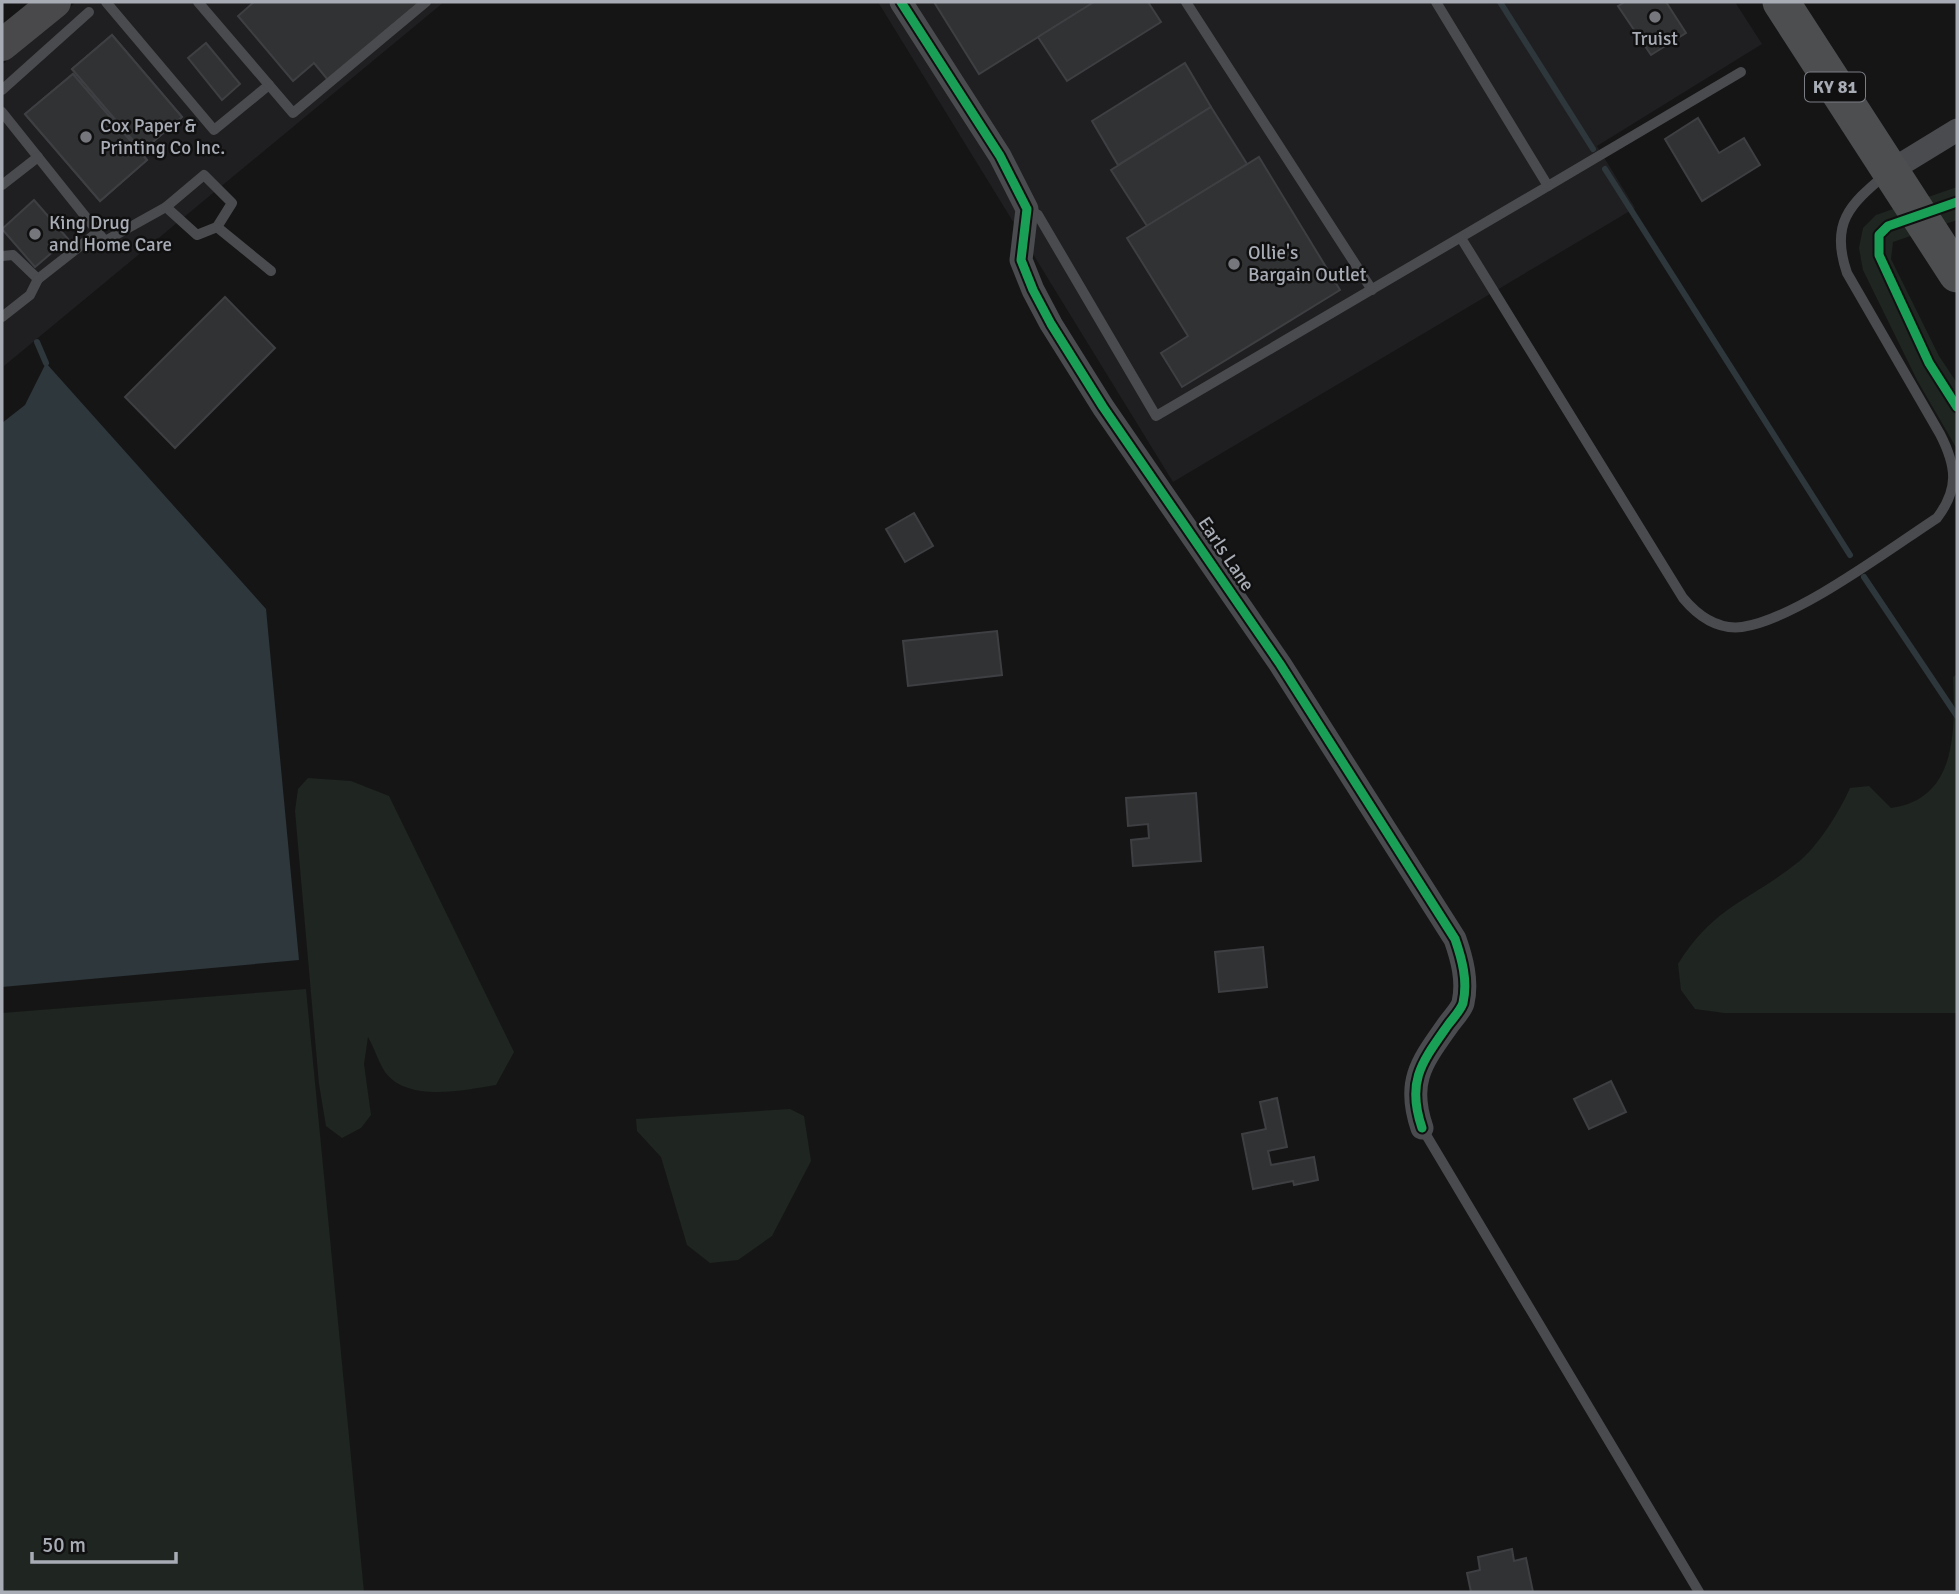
<svg xmlns="http://www.w3.org/2000/svg" width="1959" height="1594" font-family="Signika,sans-serif">
<style>
.built{fill:#1f1f21}
.green{fill:#1f2520}
.water{fill:#2e373b}
.lines{fill:none;stroke-linecap:round;stroke-linejoin:round}
.stream{stroke:#2e373b;stroke-width:6}
.building{fill:#313233;stroke:#3e3f42;stroke-width:2}
.lane{stroke:#4a4b4e;stroke-width:10}
.street{stroke:#4a4b4e;stroke-width:23}
.secondary{stroke:#49494c;stroke-width:32}
.primary{stroke:#4c4e50;stroke-width:37}
.cycleway-casing{stroke:#101011;stroke-width:13}
.cycleway{stroke:#1a9f57;stroke-width:9}
.poi-dot{fill:#75777d;stroke:#101011;stroke-width:2.5}
.labels{text-anchor:middle;dominant-baseline:central;stroke-width:5;stroke-linejoin:round;paint-order:stroke}
.shield{fill:#101011;stroke:#7a7d84;stroke-width:2}
.shield-label{font-size:18px;font-weight:bold;fill:#a8acb5}
.poi-label{font-size:19px;fill:#a8acb5;stroke:#101011;text-anchor:start}
.street-label{font-size:19px;fill:#a8acb5;stroke:#101011}
</style>
<rect width="100%" height="100%" fill="#151516"/>
<!-- built -->
<g class="built">
<path d="M76 2H444L4 366 2 65Z"/>
<path d="M878 2H1735L1762 44 1597 146 1635 208 1173 482Z"/>
</g>
<!-- green -->
<g class="green">
<path d="M1957 187V220L1893 242 1891 259 1939 356 1957 383V449L1917 380 1863 270 1859 248 1863 228 1876 215Z"/>
<path d="M1957 674V1013H1724L1695 1009 1681 990 1678 964C1715 905 1748 902 1797 863 1817 848 1840 811 1850 788L1869 786 1891 808C1958 799 1955 729 1953 677Z"/>
<path d="M308 778 351 781 389 796 514 1052 496 1085C464 1090 408 1103 385 1072 378 1061 374 1047 368 1037L364 1064 371 1115 361 1128 342 1138 326 1126 319 1084 295 811 298 789Z"/>
<path d="M306 989 364 1592H2V1013Z"/>
<path d="M790 1109 804 1116 811 1161 772 1236 738 1260 710 1263 687 1245 661 1157 637 1131 636 1119Z"/>
</g>
<!-- water -->
<path class="water" d="M46 363 266 609 299 960 2 987V423L25 405Z"/>
<g class="lines">
<!-- stream -->
<g class="stream">
<path d="M1500 2 1593 149"/>
<path d="M1605 169 1850 555"/>
<path d="M37 342 46 363"/>
<path d="M1864 577 1957 716"/>
</g>
</g>
<!-- building -->
<g class="building">
<path d="M254 2H420L328 80 314 63 293 81 238 16Z"/>
<path d="M934 2H1094L979 74Z"/>
<path d="M1094 2H1148L1161 22 1067 81 1038 37Z"/>
<path d="M1625 2H1666L1686 33 1651 55 1618 6Z"/>
<path d="M112 35 182 117 142 151 72 69Z"/>
<path d="M112 35 182 117 142 151 72 69Z"/>
<path d="M206 43 240 84 222 100 188 58Z"/>
<path d="M1185 63 1211 107 1118 165 1092 121Z"/>
<path d="M73 74 147 160 100 201 25 114Z"/>
<path d="M73 74 147 160 100 201 25 114Z"/>
<path d="M1211 107 1247 164 1147 226 1111 170Z"/>
<path d="M1698 118 1719 153 1744 138 1760 165 1702 201 1665 139Z"/>
<path d="M1259 157 1340 290 1182 387 1161 353 1188 336 1127 238Z"/>
<path d="M34 200 68 239 35 267 2 229Z"/>
<path d="M225 297 275 348 175 448 125 397Z"/>
<path d="M914 513 933 546 905 562 886 529Z"/>
<path d="M997 631 1002 675 908 686 903 641Z"/>
<path d="M1196 793 1201 861 1133 866 1131 840 1149 838 1148 824 1128 826 1126 798Z"/>
<path d="M1263 947 1267 987 1219 992 1215 952Z"/>
<path d="M1611 1081 1626 1112 1589 1129 1574 1099Z"/>
<path d="M1277 1098 1287 1147 1268 1151 1271 1165 1314 1157 1318 1180 1294 1185 1293 1181 1253 1189 1242 1134 1266 1129 1260 1102Z"/>
<path d="M1512 1549 1514 1561 1526 1558 1533 1592H1471L1467 1573 1480 1570 1478 1557Z"/>
</g>
<g class="lines">
<!-- lane -->
<g class="lane">
<path d="M106 2 214 130 269 85"/>
<path d="M198 2 293 113 426 2"/>
<path d="M1186 2 1372 290"/>
<path d="M2 90 89 12"/>
<path d="M2 112 105 241 166 207 204 175 232 203 217 227 271 271"/>
<path d="M2 185 38 157"/>
<path d="M1548 186 1741 72"/>
<path d="M166 207 197 235 217 227"/>
<path d="M1027 209 1038 215 1156 416 1548 186 1436 2"/>
<path d="M1461 238 1683 598C1698 616 1717 630 1742 627 1795 620 1891 548 1937 518 1959 489 1957 467 1940 434L1847 273C1830 224 1849 205 1885 175"/>
<path d="M2 256 13 255 38 279 98 232"/>
<path d="M2 317 30 295 38 279"/>
<path d="M1422 1128 1699 1592"/>
</g>
<!-- street -->
<g class="street">
<path d="M901 2 1000 156 1027 209 1021 260 1033 290 1051 324 1103 407 1280 664 1455 939C1462 959 1468 981 1463 1003 1461 1010 1453 1018 1448 1025 1422 1062 1406 1081 1422 1128"/>
<path d="M1890 171 1957 130"/>
</g>
<!-- secondary -->
<path class="secondary" d="M2 45 55 2"/>
<!-- primary -->
<path class="primary" d="M1781 2 1957 274"/>
<defs>
<g id="cycleway">
<path d="M901 2 1000 156 1027 209 1021 260 1033 290 1051 324 1103 407 1280 664 1455 939C1462 959 1468 981 1463 1003 1461 1010 1453 1018 1448 1025 1422 1062 1406 1081 1422 1128"/>
<path d="M1957 202 1888 226 1879 235V255L1929 363 1957 407"/>
</g>
</defs>
<!-- cycleway casing -->
<use href="#cycleway" class="cycleway-casing"/>
<!-- cycleway -->
<use href="#cycleway" class="cycleway"/>
</g>
<!-- markers -->
<g class="poi-dot">
<circle cx="1655" cy="17" r="7"/>
<circle cx="86" cy="137" r="7"/>
<circle cx="35" cy="234" r="7"/>
<circle cx="1234" cy="264" r="7"/>
</g>
<g class="labels">
<!-- shield labels -->
<rect class="shield" x="1805" y="72.5" width="60" height="29" rx="5"/>
<g class="shield-label">
<text x="1835" y="87">KY 81</text>
</g>
<!-- poi labels -->
<g class="poi-label">
<text x="1655" y="39" text-anchor="middle">Truist</text>
<text x="100" y="126">Cox Paper &amp;<tspan x="100" dy="22">Printing Co Inc.</tspan></text>
<text x="49" y="223">King Drug<tspan x="49" dy="22">and Home Care</tspan></text>
<text x="1248" y="253">Ollie's<tspan x="1248" dy="22">Bargain Outlet</tspan></text>
</g>
<!-- street labels -->
<g class="street-label">
<text transform="translate(1226 554) rotate(56)">Earls Lane</text>
</g>
</g>
<!-- border -->
<rect width="1959" height="1594" fill="none" stroke="#a8acb5" stroke-width="7"/>
<!-- scale -->
<path d="M32 1552v10h144v-10" fill="none" stroke="#a8acb5" stroke-width="3.5"/>
<text x="42" y="1552" font-size="21" fill="#a8acb5" stroke="#101011" stroke-width="5" paint-order="stroke">50 m</text>
</svg>
